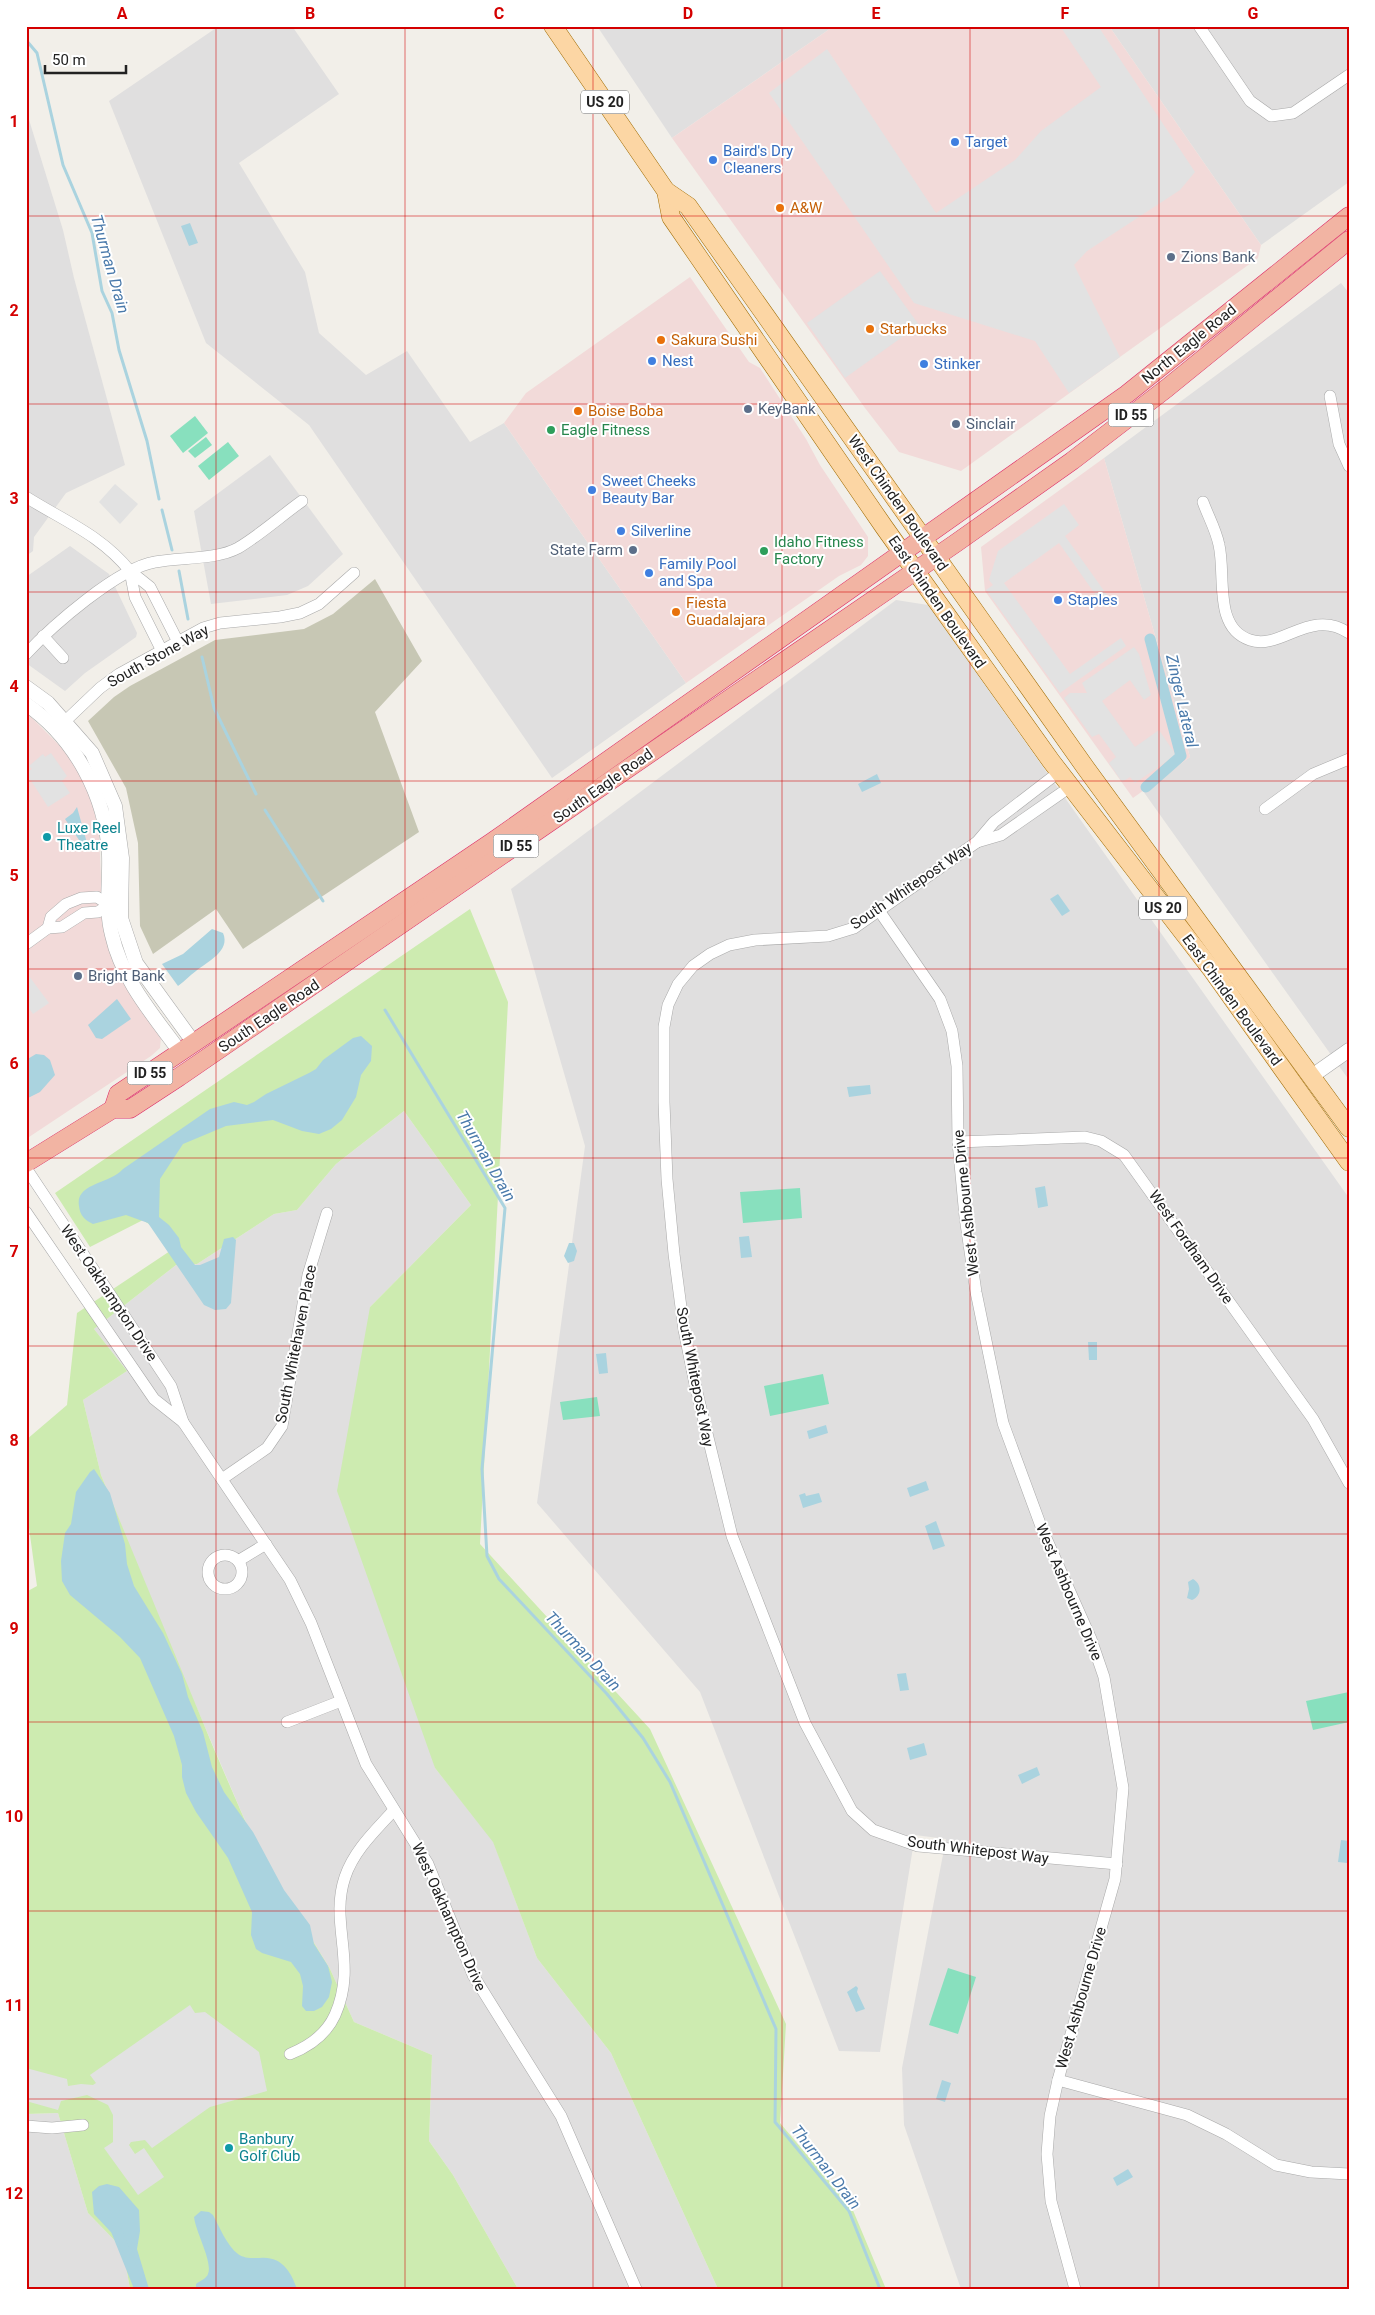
<svg xmlns="http://www.w3.org/2000/svg" width="1375" height="2315" font-family="Roboto,sans-serif">
<style>
.residential{fill:#e0dfdf}
.commercial{fill:#f2dad9}
.construction{fill:#c7c7b4}
.grass{fill:#cdebb0}
.pitch{fill:#88e0be}
.parking{fill:#e2e2e2}
.water{fill:#aad3df}
.lines{fill:none;stroke-linecap:round;stroke-linejoin:round}
.stream{stroke:#aad3df;stroke-width:3}
.canal{stroke:#aad3df;stroke-width:11}
.minor-casing{stroke:#a9a9a9;stroke-width:12}
.tertiary-casing{stroke:#a9a9a9;stroke-width:15}
.primary-casing{stroke:#a06b00;stroke-width:19}
.trunk-casing{stroke:#dc2a67;stroke-width:19}
.minor{stroke:#fff;stroke-width:11}
.tertiary{stroke:#fff;stroke-width:14}
.primary{stroke:#fcd6a4;stroke-width:18}
.trunk{stroke:#f2b4a3;stroke-width:18}
.grid{fill:none;stroke:#d40000;stroke-width:1;stroke-opacity:0.55}
.shop-dot{fill:#3f7fe0;stroke:#fff;stroke-width:2}
.food-dot{fill:#e8710a;stroke:#fff;stroke-width:2}
.service-dot{fill:#5c6f8a;stroke:#fff;stroke-width:2}
.leisure-dot{fill:#2e9e5b;stroke:#fff;stroke-width:2}
.culture-dot{fill:#0f9aa8;stroke:#fff;stroke-width:2}
.labels{text-anchor:middle;dominant-baseline:central;stroke-width:4;stroke-linejoin:round;paint-order:stroke}
.shield{fill:#fff;stroke:#646464;stroke-width:1}
.shield-label{font-size:14px;font-weight:bold;fill:#222}
.shop-label{font-size:15px;fill:#366cbe;stroke:#fff;text-anchor:start}
.food-label{font-size:15px;fill:#c56008;stroke:#fff;text-anchor:start}
.service-label{font-size:15px;fill:#4e5e75;stroke:#fff;text-anchor:start}
.street-label{font-size:15px;fill:#222;stroke:#fff}
.leisure-label{font-size:15px;fill:#27864d;stroke:#fff;text-anchor:start}
.culture-label{font-size:15px;fill:#0d838f;stroke:#fff;text-anchor:start}
.water-label{font-size:16px;font-style:italic;fill:#4a7aab;stroke:#fff}
.neatline{fill:none;stroke:#d40000;stroke-width:2}
.grid-label{font-size:16px;text-anchor:middle;font-weight:bold;fill:#d40000}
</style>
<rect width="100%" height="100%" fill="#f2efe9"/>
<!-- residential -->
<g class="residential">
<path d="M219 26H292L339 94 239 163 305 272 319 333 366 375 407 351 470 442 504 423 686 683 552 778 309 425 206 343 109 101Z"/>
<path d="M597 26H834L672 138Z"/>
<path d="M1109 26H1349V182L1261 245Z"/>
<path d="M26 110 63 230 74 278 125 465 66 493 34 537 33 551 26 556Z"/>
<path d="M1341 283 1349 293V1080L1143 791 1190 757 1104 458Z"/>
<path d="M270 455 343 554 308 586 287 595 211 604 194 511Z"/>
<path d="M70 546 109 574 137 633 136 637 85 673 65 691 26 663V577Z"/>
<path d="M896 600 928 605 1349 1198V2289H961L904 2125 902 2068 946 1839 915 1835 880 2052 839 2051 700 1692 537 1503 585 1146 511 889Z"/>
<path d="M404 1111 471 1205 370 1307 435 1768 493 1841 537 1958 611 2053 718 2289H518L453 2175 429 2141 432 2055 354 2022 330 1969 259 1853 168 1641 101 1475 83 1400 127 1371 94 1329 176 1265 197 1264 274 1214 297 1210 336 1164Z"/>
<path d="M58 2113 88 2213 123 2249 130 2289H26V2114Z"/>
</g>
<!-- commercial -->
<g class="commercial">
<path d="M834 26H1109L1261 245 1258 258 961 471 899 452 865 408 672 138Z"/>
<path d="M690 277 749 362 760 368 806 439 820 465 868 537V556L861 565 839 576 686 683 504 423 526 393Z"/>
<path d="M1104 458 1190 757 1133 798 985 591 981 547Z"/>
<path d="M26 712 62 748 80 773 93 805 99 834 103 923 108 947 119 974 161 1037 160 1048 151 1056 26 1139Z"/>
</g>
<!-- construction -->
<path class="construction" d="M375 579 422 661 375 712 419 832 243 949 216 909 153 954 140 926 138 843 126 788 88 721 114 697 130 686 215 640 304 629 333 614Z"/>
<!-- grass -->
<path class="grass" d="M470 909 508 1002 480 1544 650 1729 786 2024 780 2123 852 2208 886 2289H718L611 2053 537 1958 493 1842 435 1768 337 1491 370 1307 471 1205 404 1111 336 1164 297 1210 274 1214 197 1264 176 1265 94 1329 127 1371 83 1400 101 1475 214 1749 259 1853 330 1969 354 2022 432 2055 429 2141 453 2175 518 2289H130L123 2249 88 2213 58 2113 26 2114V1592L37 1586 26 1506V1440L67 1405 77 1313 179 1245 143 1220 90 1247 55 1193Z"/>
<!-- pitch -->
<g class="pitch">
<path d="M195 416 208 433 183 453 170 436Z"/>
<path d="M206 437 212 445 195 458 188 451Z"/>
<path d="M228 442 239 456 209 480 198 466Z"/>
<path d="M800 1188 802 1218 743 1223 740 1192Z"/>
<path d="M823 1374 829 1404 770 1416 764 1386Z"/>
<path d="M597 1397 600 1416 563 1420 560 1402Z"/>
<path d="M1349 1692V1722L1313 1730 1306 1701Z"/>
<path d="M948 1968 976 1977 958 2034 929 2025Z"/>
</g>
<!-- parking -->
<g class="parking">
<path d="M1060 26H1098L1195 172 1180 190 1087 251 1074 265 1120 357 1069 393 1035 341 914 303 769 93 827 49 936 213 1015 160 1041 131 1101 87Z"/>
<path d="M880 271 919 325 845 378 807 323Z"/>
<path d="M115 484 138 504 120 524 99 502Z"/>
<path d="M1064 504 1079 525 1065 536 1107 595 1100 601 1059 543 1004 583 1070 674 1121 638 1126 646 1060 693 986 590 993 585 989 580 998 551Z"/>
<path d="M1134 647 1139 654 1151 695 1144 700 1130 680 1102 701 1135 747 1159 730 1176 755 1135 783 1130 777 1122 782 1109 763 1116 757 1099 734 1092 737 1064 698 1070 693H1087L1082 683Z"/>
<path d="M51 753 67 776 62 781 70 793 48 807 26 773 32 769 29 766 43 754 45 757Z"/>
<path d="M26 972 49 1003 33 1014 26 1004Z"/>
<path d="M190 2005 195 2013 205 2012 259 2052 267 2091 210 2107 152 2148 145 2140 131 2142 129 2145 135 2154 144 2148 164 2177 138 2195 104 2148 113 2142V2115L108 2105 87 2095 61 2101 58 2110 26 2101V2068L67 2079 68 2086 81 2084 93 2085 96 2083 90 2075Z"/>
</g>
<!-- water -->
<g class="water">
<path d="M190 223 198 243 189 246 181 226Z"/>
<path d="M877 774 881 783 862 792 858 784Z"/>
<path d="M77 807 87 843 85 849 65 819 73 813Z"/>
<path d="M1058 894 1070 911 1062 916 1050 899Z"/>
<path d="M212 929 223 933C231 951 207 962 196 971 189 976 185 981 178 986L162 964 183 954Z"/>
<path d="M117 999 131 1019 102 1039 96 1038 88 1025Z"/>
<path d="M361 1036 372 1046 371 1061 361 1075 356 1097 342 1120 331 1129 319 1134 302 1131 273 1120 226 1126 183 1144 160 1179 159 1217 169 1225 179 1238 181 1247 195 1265H200L219 1257 224 1239 233 1237 236 1240 231 1303 226 1309 215 1310 204 1305 148 1223 126 1215 93 1224C85 1220 80 1216 79 1206 75 1183 110 1184 123 1169L210 1109 234 1102 247 1105 254 1102 266 1094 309 1073 316 1069 323 1060 353 1038Z"/>
<path d="M36 1054 44 1055 50 1060 55 1075 40 1092 26 1099V1060Z"/>
<path d="M870 1085 871 1094 849 1097 847 1087Z"/>
<path d="M1045 1186 1048 1206 1038 1208 1035 1188Z"/>
<path d="M749 1236 752 1257 741 1258 739 1237Z"/>
<path d="M569 1243H574L577 1251 574 1261 568 1263 564 1256Z"/>
<path d="M1088 1342H1097V1360H1089Z"/>
<path d="M606 1353 608 1373 599 1374 596 1354Z"/>
<path d="M826 1425 828 1433 809 1439 807 1431Z"/>
<path d="M94 1469 110 1493 125 1544 127 1564 134 1586 163 1633 182 1674 188 1697 203 1732 212 1767 224 1792 253 1832 284 1890 310 1925 314 1944 328 1966 332 1982 329 1997 322 2007 314 2011H306L302 2006 303 1986 300 1974 291 1962 262 1953 256 1949 251 1935 252 1912 228 1858 196 1812 186 1793 182 1777V1765L174 1736 140 1658 120 1637 70 1595 62 1581 61 1561 65 1533 71 1524 76 1492 90 1472Z"/>
<path d="M926 1481 929 1490 910 1497 907 1488Z"/>
<path d="M805 1493 806 1496 819 1493 822 1502 803 1508 799 1495Z"/>
<path d="M936 1521 945 1546 933 1550 925 1526Z"/>
<path d="M1193 1579C1202 1584 1202 1596 1192 1600L1187 1598 1189 1589 1188 1582Z"/>
<path d="M906 1673 909 1690 900 1691 897 1674Z"/>
<path d="M924 1743 927 1755 910 1760 907 1748Z"/>
<path d="M1037 1767 1040 1775 1022 1784 1018 1775Z"/>
<path d="M1341 1840 1349 1841 1347 1863 1338 1862Z"/>
<path d="M856 1986 858 1988 857 1992 865 2009 856 2012 847 1992Z"/>
<path d="M942 2080 951 2083 945 2102 936 2099Z"/>
<path d="M1128 2169 1133 2177 1117 2186 1113 2178Z"/>
<path d="M107 2184 119 2187 139 2210 140 2231 137 2249 149 2289H136L129 2258 123 2245 94 2214 92 2192 99 2186Z"/>
<path d="M201 2211 209 2212 213 2215C219 2226 227 2246 238 2254 245 2259 253 2258 260 2258 282 2256 291 2272 297 2289H196V2284C200 2281 207 2278 208 2274 213 2262 196 2233 194 2217Z"/>
</g>
<g class="lines">
<!-- stream -->
<g class="stream">
<path d="M26 40 37 53 63 165 92 233 102 291 112 313 119 350 147 441 159 499"/>
<path d="M162 510 172 550"/>
<path d="M179 571 188 619"/>
<path d="M202 657 214 708 256 794"/>
<path d="M265 810 323 901"/>
<path d="M385 1010 505 1208 482 1469 487 1556 499 1579 607 1694 643 1738 670 1782 776 2029 775 2122 849 2211 880 2289"/>
</g>
<!-- canal -->
<g class="canal">
<path d="M1146 787 1181 756 1150 639"/>
<path d="M117 2232 140 2289"/>
</g>
<defs>
<g id="minor">
<path d="M1199 26 1250 101 1271 116 1293 113 1349 75"/>
<path d="M1330 396 1339 444 1349 466"/>
<path d="M26 497C64 521 101 535 130 571"/>
<path d="M1203 502C1208 516 1216 530 1219 545 1226 575 1213 628 1250 640 1281 651 1310 607 1349 633"/>
<path d="M43 636 63 658"/>
<path d="M162 651 135 597 130 571 150 587 178 642"/>
<path d="M26 654C52 626 118 568 155 562 180 557 216 560 238 548 260 535 281 516 302 501"/>
<path d="M58 728 100 688 119 674 203 628 220 623 280 617 300 613 319 604 354 573"/>
<path d="M1059 772 994 822 977 842 854 928 828 936 755 940 729 945 710 954 693 966 678 984 668 1005 664 1027V1102L667 1179 674 1254 684 1330 695 1384 732 1536 805 1723 852 1811 873 1830 918 1846 1117 1864"/>
<path d="M1265 809 1313 774 1349 759"/>
<path d="M977 842 1001 835 1070 787"/>
<path d="M109 905 97 897 81 898 66 904 51 917 48 928 62 927 84 913 98 912 109 905H115"/>
<path d="M880 912 940 999 952 1031 957 1066 958 1142 965 1217 976 1292 1003 1423 1042 1529 1091 1639 1104 1677 1123 1788 1115 1879 1058 2080 1050 2116 1047 2154 1051 2201 1075 2289"/>
<path d="M26 944 48 928"/>
<path d="M958 1142 1085 1137 1101 1141 1124 1155 1313 1419 1349 1483"/>
<path d="M26 1168 171 1386 183 1422 154 1399 26 1212"/>
<path d="M183 1422 290 1580 311 1623 366 1764 428 1864 473 1975 561 2116 636 2289"/>
<path d="M222 1479 267 1448 282 1426 308 1275 327 1213"/>
<circle cx="225" cy="1572" r="17"/>
<path d="M238 1561 266 1544"/>
<path d="M287 1722 341 1701"/>
<path d="M290 2054C310 2046 326 2035 335 2015 358 1963 329 1924 345 1877 354 1850 376 1830 394 1810"/>
<path d="M1058 2080 1187 2115 1226 2134 1276 2165 1311 2172 1349 2174"/>
<path d="M26 2126 52 2128 83 2125"/>
</g>
<g id="tertiary">
<path d="M26 687 48 703 92 753 115 806 122 858 121 918 136 963 194 1043"/>
<path d="M26 704C75 738 106 796 109 855 110 882 105 909 112 935 122 980 154 1016 180 1052"/>
<path d="M1312 1076 1349 1050"/>
</g>
<g id="primary">
<path d="M553 26 666 191 671 217 884 527 1051 761 1212 970 1349 1162"/>
<path d="M666 191 688 206 1085 767 1349 1128"/>
</g>
<g id="trunk">
<path d="M113 1109 118 1094 492 842 1127 394 1349 216"/>
<path d="M26 1163 113 1109H130L179 1077 956 543 1072 461 1167 388 1349 240"/>
</g>
</defs>
<!-- minor casing -->
<use href="#minor" class="minor-casing"/>
<!-- tertiary casing -->
<use href="#tertiary" class="tertiary-casing"/>
<!-- primary casing -->
<use href="#primary" class="primary-casing"/>
<!-- trunk casing -->
<use href="#trunk" class="trunk-casing"/>
<!-- minor -->
<use href="#minor" class="minor"/>
<!-- tertiary -->
<use href="#tertiary" class="tertiary"/>
<!-- primary -->
<use href="#primary" class="primary"/>
<!-- trunk -->
<use href="#trunk" class="trunk"/>
</g>
<!-- grid -->
<path class="grid" d="M216 26V2289M405 26V2289M593 26V2289M782 26V2289M970 26V2289M1159 26V2289M26 216H1349M26 404H1349M26 592H1349M26 781H1349M26 969H1349M26 1158H1349M26 1346H1349M26 1534H1349M26 1722H1349M26 1911H1349M26 2099H1349"/>
<!-- markers -->
<g class="shop-dot">
<circle cx="955" cy="142" r="5"/>
<circle cx="713" cy="160" r="5"/>
<circle cx="652" cy="361" r="5"/>
<circle cx="924" cy="364" r="5"/>
<circle cx="592" cy="490" r="5"/>
<circle cx="621" cy="531" r="5"/>
<circle cx="649" cy="573" r="5"/>
<circle cx="1058" cy="600" r="5"/>
</g>
<g class="food-dot">
<circle cx="780" cy="208" r="5"/>
<circle cx="870" cy="329" r="5"/>
<circle cx="661" cy="340" r="5"/>
<circle cx="578" cy="411" r="5"/>
<circle cx="676" cy="612" r="5"/>
</g>
<g class="service-dot">
<circle cx="1171" cy="257" r="5"/>
<circle cx="748" cy="409" r="5"/>
<circle cx="956" cy="424" r="5"/>
<circle cx="633" cy="550" r="5"/>
<circle cx="78" cy="976" r="5"/>
</g>
<g class="leisure-dot">
<circle cx="551" cy="430" r="5"/>
<circle cx="764" cy="551" r="5"/>
</g>
<g class="culture-dot">
<circle cx="47" cy="837" r="5"/>
<circle cx="229" cy="2148" r="5"/>
</g>
<g class="labels">
<!-- shield labels -->
<g class="shield">
<rect x="581" y="90.5" width="48" height="23" rx="4"/>
<rect x="1108.5" y="403.5" width="45" height="23" rx="4"/>
<rect x="493.5" y="834.5" width="45" height="23" rx="4"/>
<rect x="1139" y="896.5" width="48" height="23" rx="4"/>
<rect x="127.5" y="1061.5" width="45" height="23" rx="4"/>
</g>
<g class="shield-label">
<text x="605" y="102">US 20</text>
<text x="1131" y="415">ID 55</text>
<text x="516" y="846">ID 55</text>
<text x="1163" y="908">US 20</text>
<text x="150" y="1073">ID 55</text>
</g>
<!-- shop labels -->
<g class="shop-label">
<text x="965" y="142">Target</text>
<text x="723" y="151">Baird's Dry<tspan x="723" dy="17">Cleaners</tspan></text>
<text x="662" y="361">Nest</text>
<text x="934" y="364">Stinker</text>
<text x="602" y="481">Sweet Cheeks<tspan x="602" dy="17">Beauty Bar</tspan></text>
<text x="631" y="531">Silverline</text>
<text x="659" y="564">Family Pool<tspan x="659" dy="17">and Spa</tspan></text>
<text x="1068" y="600">Staples</text>
</g>
<!-- food labels -->
<g class="food-label">
<text x="790" y="208">A&amp;W</text>
<text x="880" y="329">Starbucks</text>
<text x="671" y="340">Sakura Sushi</text>
<text x="588" y="411">Boise Boba</text>
<text x="686" y="603">Fiesta<tspan x="686" dy="17">Guadalajara</tspan></text>
</g>
<!-- service labels -->
<g class="service-label">
<text x="1181" y="257">Zions Bank</text>
<text x="758" y="409">KeyBank</text>
<text x="966" y="424">Sinclair</text>
<text x="623" y="550" text-anchor="end">State Farm</text>
<text x="88" y="976">Bright Bank</text>
</g>
<!-- street labels -->
<g class="street-label">
<text transform="translate(1189 344) rotate(-39)">North Eagle Road</text>
<text transform="translate(898 503) rotate(55)">West Chinden Boulevard</text>
<text transform="translate(937 602) rotate(55)">East Chinden Boulevard</text>
<text transform="translate(158 656) rotate(-29)">South Stone Way</text>
<text transform="translate(603 786) rotate(-35)">South Eagle Road</text>
<text transform="translate(911 886) rotate(-34)">South Whitepost Way</text>
<text transform="translate(1232 1000) rotate(54)">East Chinden Boulevard</text>
<text transform="translate(269 1016) rotate(-34)">South Eagle Road</text>
<text transform="translate(966 1203) rotate(-96)">West Ashbourne Drive</text>
<text transform="translate(1191 1247) rotate(55)">West Fordham Drive</text>
<text transform="translate(109 1293) rotate(56)">West Oakhampton Drive</text>
<text transform="translate(296 1344) rotate(-79)">South Whitehaven Place</text>
<text transform="translate(695 1377) rotate(79)">South Whitepost Way</text>
<text transform="translate(1069 1592) rotate(67)">West Ashbourne Drive</text>
<text transform="translate(978 1850) rotate(7)">South Whitepost Way</text>
<text transform="translate(449 1917) rotate(66)">West Oakhampton Drive</text>
<text transform="translate(1081 1998) rotate(-74)">West Ashbourne Drive</text>
</g>
<!-- leisure labels -->
<g class="leisure-label">
<text x="561" y="430">Eagle Fitness</text>
<text x="774" y="542">Idaho Fitness<tspan x="774" dy="17">Factory</tspan></text>
</g>
<!-- culture labels -->
<g class="culture-label">
<text x="57" y="828">Luxe Reel<tspan x="57" dy="17">Theatre</tspan></text>
<text x="239" y="2139">Banbury<tspan x="239" dy="17">Golf Club</tspan></text>
</g>
<!-- water labels -->
<g class="water-label">
<text transform="translate(110 264) rotate(74)">Thurman Drain</text>
<text transform="translate(1182 701) rotate(77)">Zinger Lateral</text>
<text transform="translate(486 1156) rotate(60)">Thurman Drain</text>
<text transform="translate(583 1651) rotate(47)">Thurman Drain</text>
<text transform="translate(826 2167) rotate(52)">Thurman Drain</text>
</g>
</g>
<!-- border -->
<rect width="1375" height="2315" fill="none" stroke="#ffffff" stroke-width="55"/>
<!-- scale -->
<path d="M45 65v8h81v-8" fill="none" stroke="#222222" stroke-width="2.5"/>
<text x="52" y="65" font-size="15" fill="#222222" stroke="#ffffff" stroke-width="4" paint-order="stroke">50 m</text>
<rect x="28" y="28" width="1320" height="2260" class="neatline"/>
<g class="grid-label">
<text x="122" y="19">A</text>
<text x="310" y="19">B</text>
<text x="499" y="19">C</text>
<text x="688" y="19">D</text>
<text x="876" y="19">E</text>
<text x="1065" y="19">F</text>
<text x="1253" y="19">G</text>
<text x="14" y="127">1</text>
<text x="14" y="316">2</text>
<text x="14" y="504">3</text>
<text x="14" y="692">4</text>
<text x="14" y="881">5</text>
<text x="14" y="1069">6</text>
<text x="14" y="1257">7</text>
<text x="14" y="1446">8</text>
<text x="14" y="1634">9</text>
<text x="14" y="1822">10</text>
<text x="14" y="2011">11</text>
<text x="14" y="2199">12</text>
</g>
</svg>
